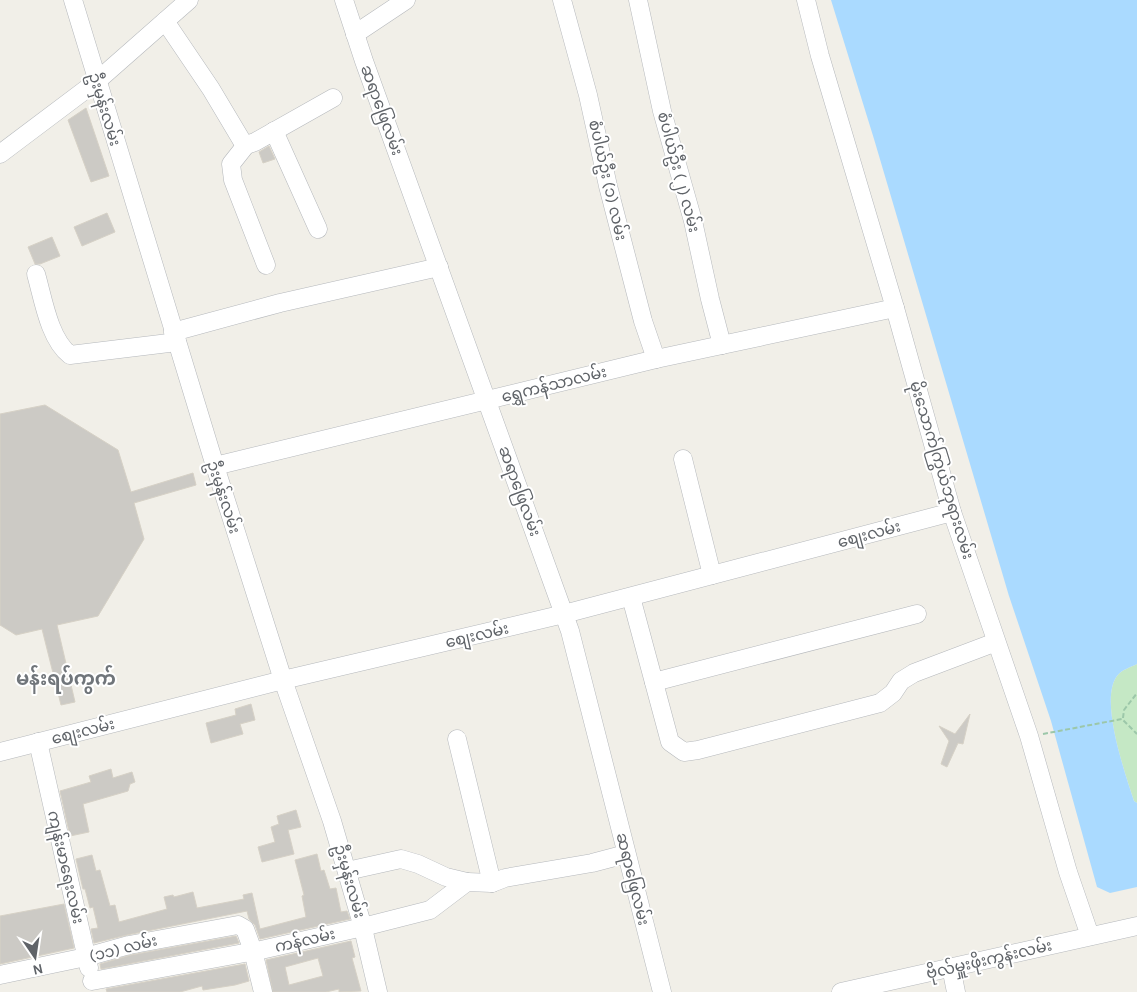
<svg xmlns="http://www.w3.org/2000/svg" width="1137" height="992" font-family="Karla,'Noto Sans Myanmar',sans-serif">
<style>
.green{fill:#c5e8c5}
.water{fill:#aadaff}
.building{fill:#cccac5;stroke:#d6d1c6;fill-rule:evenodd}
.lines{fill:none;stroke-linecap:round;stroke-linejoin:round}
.minor-casing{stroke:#b5b8bc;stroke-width:19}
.path{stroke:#9cc7a9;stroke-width:2;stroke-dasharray:5 2.5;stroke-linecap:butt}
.minor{stroke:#fff;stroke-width:18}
.labels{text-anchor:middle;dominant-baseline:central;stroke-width:4;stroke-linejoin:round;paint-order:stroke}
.street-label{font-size:16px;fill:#5f6368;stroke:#fff}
.quarter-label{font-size:19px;font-weight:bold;fill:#70757a;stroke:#fff}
</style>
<rect width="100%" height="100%" fill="#f1efe8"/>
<!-- green -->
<path class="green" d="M1137 664V803L1134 801C1125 773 1099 700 1117 676 1121 670 1131 667 1137 664Z"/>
<!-- water -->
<path class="water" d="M831 0H1137V664C1131 667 1121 670 1117 676 1099 700 1125 773 1134 801L1137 803V887L1110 893 1097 887 1051 721 1009 596 874 139Z"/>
<!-- building -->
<g class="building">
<path d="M86 108 109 176 91 182 68 120Z"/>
<path d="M269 146 275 159 263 163 259 152Z"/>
<path d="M107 213 115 232 82 246 74 227Z"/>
<path d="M52 237 60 256 40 264H35L28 247Z"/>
<path d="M45 405 118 450 131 492 193 473 196 485 134 503 144 539 98 616 57 625 75 702 61 705 42 629 16 635 0 625V414Z"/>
<path d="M251 704 255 720 240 724 243 734 211 743 206 723 236 715 235 709Z"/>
<path d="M970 714 963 744 958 743 947 767 941 764 949 741 939 726 955 734Z"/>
<path d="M111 769 113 778 132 772 135 782 130 784 128 791 83 804 89 832 70 836 60 791 91 782 89 776Z"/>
<path d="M296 810 301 827 288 830 294 854 262 862 258 847 275 842 271 827 279 824 277 816Z"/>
<path d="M317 854 321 871 324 870 330 889 336 888 341 912 347 911 350 919 260 939 255 925 249 919 247 911 127 935 94 943 91 929 98 928 93 907 90 908 85 889H83L76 859 92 855 96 871 100 870 110 906 115 905 119 922 167 909 164 897 173 895 174 897 193 892 197 908 244 899 243 895 252 893 260 929 306 917 302 896 304 895 295 860Z"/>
<path d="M64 904 74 948 0 964V916Z"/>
<path d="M236 936 239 943 101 969 100 964 131 955Z"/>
<path d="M351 941 355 957 352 958 361 991 339 992V989L326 992H273L266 960ZM318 958 323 976 289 985 285 967Z"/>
<path d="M245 964 249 981 235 985 203 990 202 986 180 992H107L106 989Z"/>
</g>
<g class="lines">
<defs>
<g id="minor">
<path d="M73 0 215 466 283 680 332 821 362 924 378 992"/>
<path d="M344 0 364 61 570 631 662 992"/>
<path d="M562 0 588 95 608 186 643 321 656 359"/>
<path d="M638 0 662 111 693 221 710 299 722 345"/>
<path d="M806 0 820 56 895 308 952 512 1029 736 1068 872 1090 936"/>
<path d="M165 21 211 89 242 141 246 145 255 142 333 98"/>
<path d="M355 34 406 0"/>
<path d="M274 131 318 229"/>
<path d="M246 145 231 164 233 180 266 265"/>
<path d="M0 154 97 81 189 0"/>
<path d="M36 274C43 298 49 339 70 355L177 342"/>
<path d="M173 332 280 303 439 267"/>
<path d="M683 459 712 575"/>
<path d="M215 466 656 359 895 308"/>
<path d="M631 597 670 742 684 752 698 750 880 703 893 693 901 681 914 673 996 642"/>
<path d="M654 682 917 614"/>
<path d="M457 739 492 883"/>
<path d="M38 742 89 968"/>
<path d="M0 752 283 680 564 614 952 512"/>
<path d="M347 871 401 859 418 864 446 877 467 882"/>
<path d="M951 967 956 992"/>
<path d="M0 975 86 957 129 945 238 925 245 929 253 951 263 992"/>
<path d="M92 981 261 950 363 927 430 910 467 882 492 883 505 878 592 863 626 854"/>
<path d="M841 992 1137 926"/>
</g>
</defs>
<!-- minor casing -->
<use href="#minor" class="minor-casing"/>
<!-- path -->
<g class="path">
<path d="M1123 718 1124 710 1137 693"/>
<path d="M1043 734 1122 719 1137 734"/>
</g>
<!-- minor -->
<use href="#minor" class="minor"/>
</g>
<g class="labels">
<!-- street labels -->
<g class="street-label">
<text transform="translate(105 109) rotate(73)">ဦးမှန်းလမ်း</text>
<text transform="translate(382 110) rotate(70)">ဆရာဖြေလမ်း</text>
<text transform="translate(679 172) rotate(75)">စံပါယ်ဦး (၂) လမ်း</text>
<text transform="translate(608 180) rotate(77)">စံပါယ်ဦး (၁) လမ်း</text>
<text transform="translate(554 384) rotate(-14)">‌ရွှေကန်သာလမ်း</text>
<text transform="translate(942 470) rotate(73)">မိုးသောက်ကြွယ်ဘုရားလမ်း</text>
<text transform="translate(520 491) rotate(70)">ဆရာဖြေလမ်း</text>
<text transform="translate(224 497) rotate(72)">ဦးမှန်းလမ်း</text>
<text transform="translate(869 534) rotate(-15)">စျေးလမ်း</text>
<text transform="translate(477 635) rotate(-13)">စျေးလမ်း</text>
<text transform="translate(83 731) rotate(-14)">စျေးလမ်း</text>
<text transform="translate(66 867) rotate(77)">ကျန်းမာရေးလမ်း</text>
<text transform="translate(633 879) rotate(76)">ဆရာဖြေလမ်း</text>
<text transform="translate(350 881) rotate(74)">ဦးမှန်းလမ်း</text>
<text transform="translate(305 940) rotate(-13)">ကန်လမ်း</text>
<text transform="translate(123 948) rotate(-14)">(၁၁) လမ်း</text>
<text transform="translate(989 959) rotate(-13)">ဗိုလ်မှူးဖိုးကွန်းလမ်း</text>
</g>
<!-- quarter labels -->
<g class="quarter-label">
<text x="66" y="679">မန်းရပ်ကွက်</text>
</g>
</g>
<!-- north arrow -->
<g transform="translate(35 957) rotate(167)" stroke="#ffffff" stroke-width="4" paint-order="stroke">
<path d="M0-4L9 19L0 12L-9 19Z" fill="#5f6368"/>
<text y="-8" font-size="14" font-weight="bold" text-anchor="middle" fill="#5f6368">N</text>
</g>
</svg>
